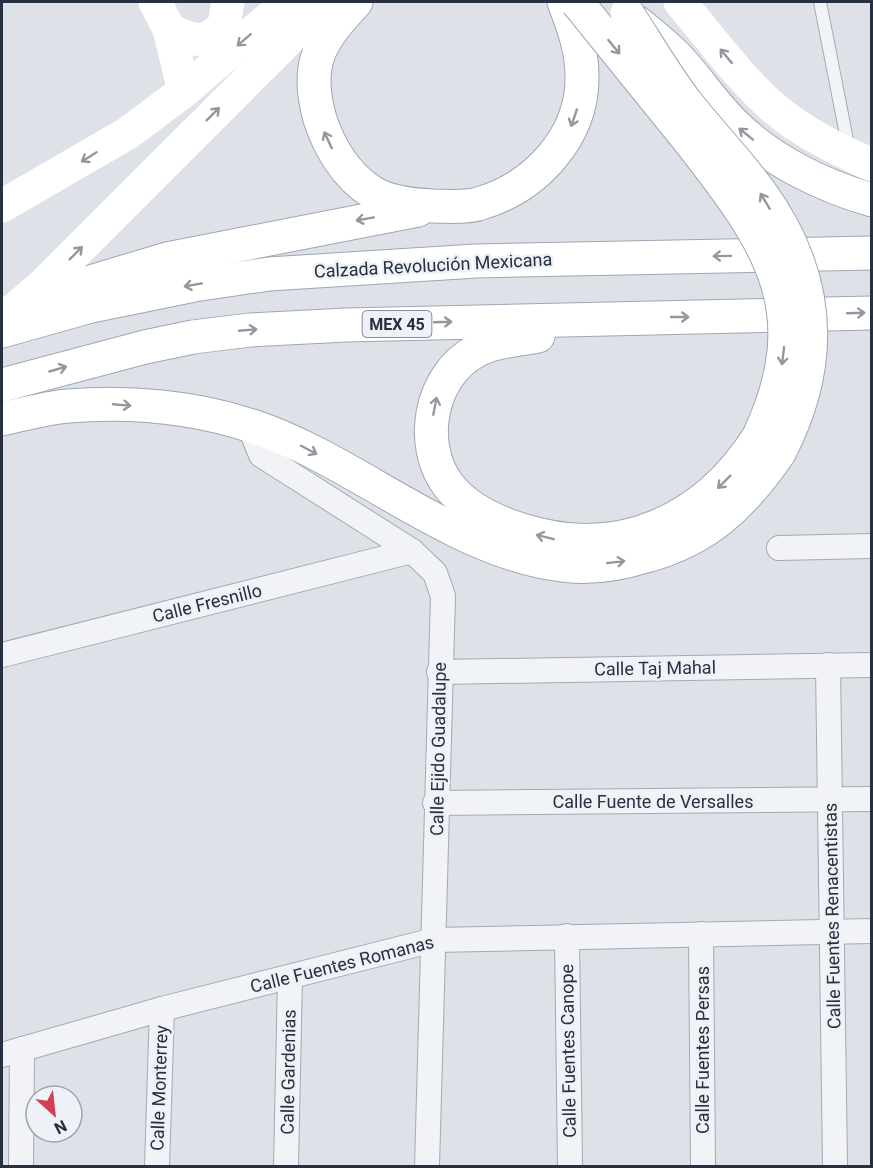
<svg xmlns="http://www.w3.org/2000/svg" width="873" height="1168" font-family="Roboto,sans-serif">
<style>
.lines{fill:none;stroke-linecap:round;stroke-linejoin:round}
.lane-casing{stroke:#a3a9b2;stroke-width:14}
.street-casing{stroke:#a3a9b2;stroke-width:26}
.primary-casing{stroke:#9da6b4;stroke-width:35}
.lane{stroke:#f1f3f7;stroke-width:12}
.street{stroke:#f1f3f7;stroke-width:24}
.secondary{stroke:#fff;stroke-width:33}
.primary{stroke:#fff;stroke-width:33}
.primary-bridge-casing{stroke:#9da6b4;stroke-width:35;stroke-linecap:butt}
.secondary-bridge{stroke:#fff;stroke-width:33}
.primary-bridge{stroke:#fff;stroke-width:33}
.oneway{stroke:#9398a0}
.labels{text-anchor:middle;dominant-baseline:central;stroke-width:5;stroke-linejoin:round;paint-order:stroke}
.shield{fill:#eef1f6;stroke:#636a77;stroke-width:1.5}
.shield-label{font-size:16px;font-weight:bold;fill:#273040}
.street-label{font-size:18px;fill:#273040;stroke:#eef1f6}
</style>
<rect width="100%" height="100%" fill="#dee2e8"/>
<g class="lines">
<defs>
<path id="lane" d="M820 2 849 150"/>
<g id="street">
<path d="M253 426 254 438 261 455 412 551 435 573 443 596 427 1166"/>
<path d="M779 548 872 546"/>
<path d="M2 655 412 551"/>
<path d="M828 665 835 1166"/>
<path d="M439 672 872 665"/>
<path d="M435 803 872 799"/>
<path d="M701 934 703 1166"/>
<path d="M567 936 570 1166"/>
<path d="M2 1055 162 1009 434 940 872 931"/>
<path d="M21 1166 22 1049"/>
<path d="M157 1166 162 1009"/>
<path d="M286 1166 290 977"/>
</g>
<g id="primary">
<path d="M356 2C320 41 304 63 320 119 329 147 346 176 372 192 389 203 413 205 433 206 447 206 465 208 478 204 535 188 583 137 582 76 582 49 573 26 564 2"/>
<path d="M638 23C651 34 664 44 676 56 697 78 714 105 736 126 772 161 823 186 872 200"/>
<path d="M44 296 167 259 418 210"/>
<path d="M2 331 91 306 194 285 269 274 476 261 872 253"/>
<path d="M538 336C517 340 494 341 476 351 430 375 417 445 449 486 466 508 496 522 522 530 620 561 706 520 759 436"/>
<path d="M2 385 145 347 193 337 250 330 346 325 872 313"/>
<path d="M2 419C23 414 46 408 68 406 129 401 194 407 252 426 356 460 451 551 561 565 588 569 620 564 646 556 708 539 743 505 779 453"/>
</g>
</defs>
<!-- lane casing -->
<use href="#lane" class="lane-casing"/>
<!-- street casing -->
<use href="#street" class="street-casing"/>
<!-- primary casing -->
<use href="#primary" class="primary-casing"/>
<!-- lane -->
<use href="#lane" class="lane"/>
<!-- street -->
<use href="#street" class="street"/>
<!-- secondary -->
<g class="secondary">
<path d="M155 2 169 29 184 91"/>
<path d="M680 2C710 37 739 78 775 109 803 133 839 150 872 165"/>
<path d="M169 29C191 41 205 46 224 25L228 2"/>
<path d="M2 206 128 133 184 91 288 2"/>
</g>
<!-- primary -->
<use href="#primary" class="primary"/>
<defs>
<g id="primary-bridge">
<path d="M577 2C615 49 653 96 691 143 768 242 818 309 759 436"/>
<path d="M627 13C646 42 664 73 685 101 709 132 737 160 760 192 821 276 826 363 779 453"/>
</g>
</defs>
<!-- primary-bridge casing -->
<use href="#primary-bridge" class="primary-bridge-casing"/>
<!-- secondary-bridge -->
<path class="secondary-bridge" d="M2 320 44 284 326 2"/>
<!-- primary-bridge -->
<use href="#primary-bridge" class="primary-bridge"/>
</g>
<!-- one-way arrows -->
<defs><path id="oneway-shaft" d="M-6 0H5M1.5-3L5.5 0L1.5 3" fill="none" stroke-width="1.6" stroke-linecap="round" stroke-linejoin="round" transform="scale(1.5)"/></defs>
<g class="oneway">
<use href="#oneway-shaft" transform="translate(244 40) rotate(139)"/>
<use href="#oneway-shaft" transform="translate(614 47) rotate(51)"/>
<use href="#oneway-shaft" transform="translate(726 56) rotate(-130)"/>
<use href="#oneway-shaft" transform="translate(213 114) rotate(-45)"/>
<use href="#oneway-shaft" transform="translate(574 118) rotate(109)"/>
<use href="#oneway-shaft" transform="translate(746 134) rotate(-141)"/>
<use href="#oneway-shaft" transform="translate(328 140) rotate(-115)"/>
<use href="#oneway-shaft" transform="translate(89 157) rotate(148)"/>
<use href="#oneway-shaft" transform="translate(765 201) rotate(-121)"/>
<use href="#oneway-shaft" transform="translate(365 219) rotate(170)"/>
<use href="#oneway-shaft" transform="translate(76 253) rotate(-45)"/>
<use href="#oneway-shaft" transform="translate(722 256) rotate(179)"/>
<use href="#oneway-shaft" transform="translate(193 285) rotate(170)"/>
<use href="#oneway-shaft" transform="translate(856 313) rotate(-2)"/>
<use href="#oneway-shaft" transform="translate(680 317)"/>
<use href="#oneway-shaft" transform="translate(443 322) rotate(-2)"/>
<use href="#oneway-shaft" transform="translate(248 330) rotate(-5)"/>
<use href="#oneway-shaft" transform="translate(783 356) rotate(97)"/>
<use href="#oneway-shaft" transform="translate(58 369) rotate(-16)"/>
<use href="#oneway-shaft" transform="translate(122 405) rotate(5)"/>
<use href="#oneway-shaft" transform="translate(435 406) rotate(-79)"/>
<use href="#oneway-shaft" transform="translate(309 450) rotate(28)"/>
<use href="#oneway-shaft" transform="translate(724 482) rotate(135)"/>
<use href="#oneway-shaft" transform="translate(545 537) rotate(-166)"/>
<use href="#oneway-shaft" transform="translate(616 562) rotate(-7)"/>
</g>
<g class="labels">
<!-- shield labels -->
<rect class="shield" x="362.5" y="311" width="69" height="26" rx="4.5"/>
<g class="shield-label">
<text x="397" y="324">MEX 45</text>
</g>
<!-- street labels -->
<g class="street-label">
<text transform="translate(433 265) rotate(-3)">Calzada Revolución Mexicana</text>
<text transform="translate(207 603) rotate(-14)">Calle Fresnillo</text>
<text transform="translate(655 668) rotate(-1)">Calle Taj Mahal</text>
<text transform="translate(438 749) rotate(-89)">Calle Ejido Guadalupe</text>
<text x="653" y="801">Calle Fuente de Versalles</text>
<text transform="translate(832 916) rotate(-91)">Calle Fuentes Renacentistas</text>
<text transform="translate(342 964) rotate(-14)">Calle Fuentes Romanas</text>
<text transform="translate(702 1050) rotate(-90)">Calle Fuentes Persas</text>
<text transform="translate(568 1051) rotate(-91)">Calle Fuentes Canope</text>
<text transform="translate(288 1072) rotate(-89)">Calle Gardenias</text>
<text transform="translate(159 1088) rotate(-88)">Calle Monterrey</text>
</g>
</g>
<!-- border -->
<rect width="873" height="1168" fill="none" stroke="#273040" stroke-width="6"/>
<!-- north arrow -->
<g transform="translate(54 1114) rotate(153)"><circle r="28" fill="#eef1f6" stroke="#9ea4ad" stroke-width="1.5"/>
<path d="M0-4.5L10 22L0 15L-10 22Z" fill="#d23f54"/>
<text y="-9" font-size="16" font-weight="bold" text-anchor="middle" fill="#273040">N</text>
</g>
</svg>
